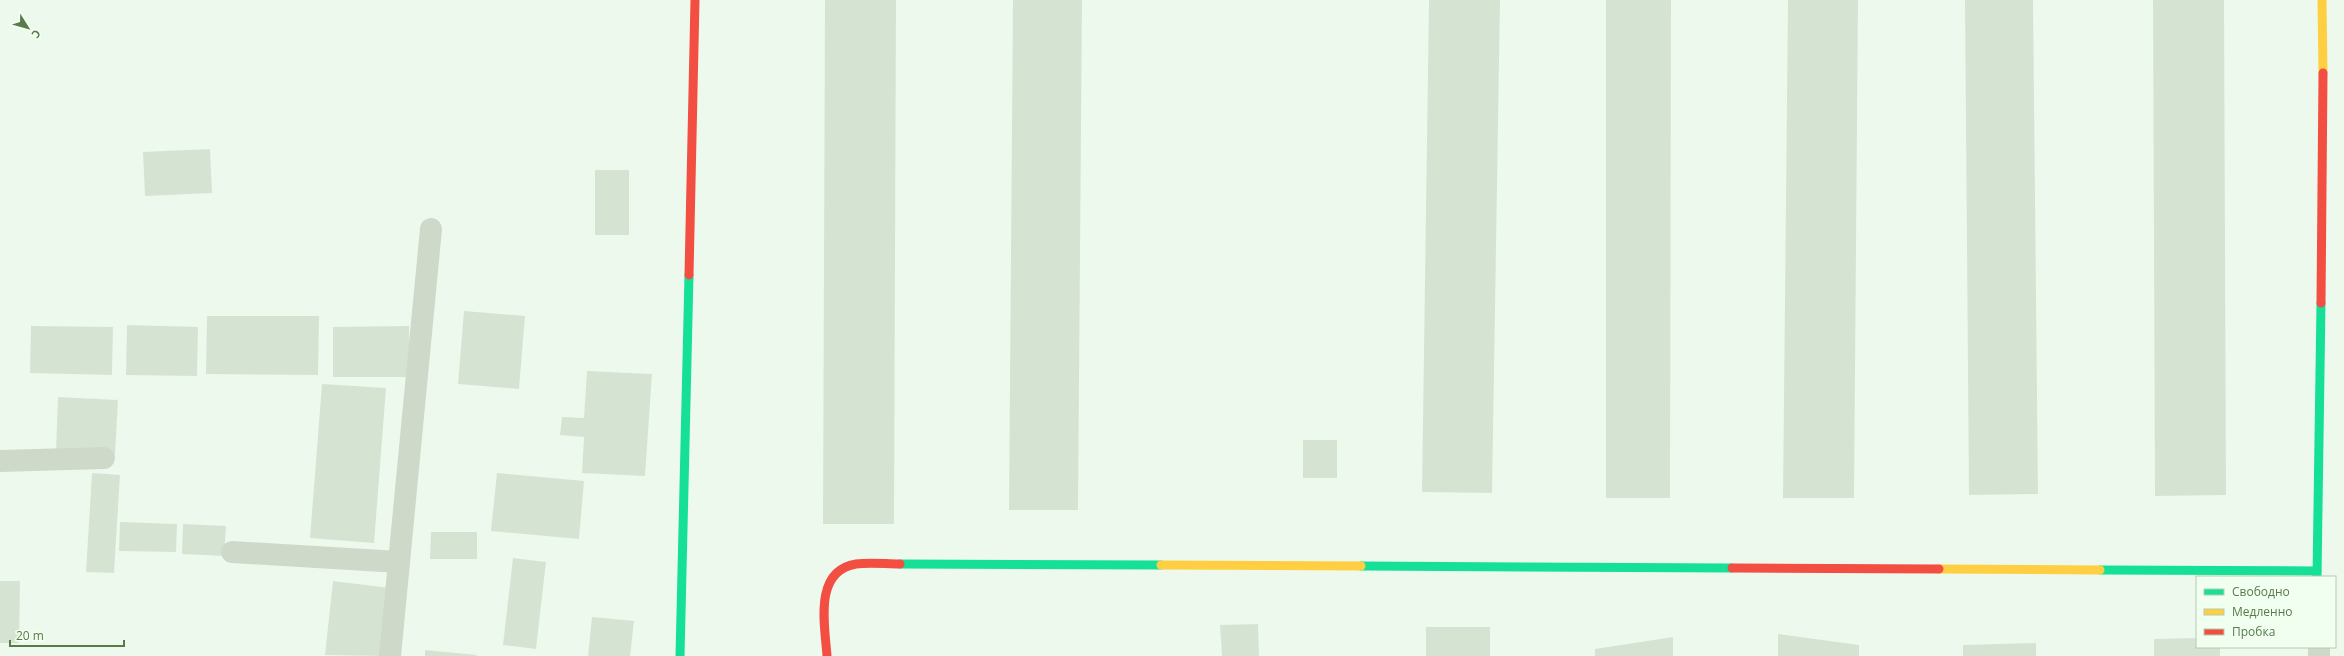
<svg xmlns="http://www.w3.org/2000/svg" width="2344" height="656" font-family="'Open Sans',sans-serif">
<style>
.building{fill:#d5e4d2}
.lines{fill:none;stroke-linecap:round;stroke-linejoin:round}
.street{stroke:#cfd9ca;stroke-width:22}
.fast{stroke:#16e098;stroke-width:9}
.slow{stroke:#ffcf43;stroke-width:9}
.jam{stroke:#f24e42;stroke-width:9}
</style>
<rect width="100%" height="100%" fill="#eef9ee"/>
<!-- building -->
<g class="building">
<path d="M825 0H896L894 524H823Z"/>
<path d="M1013 0H1082L1078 510H1009Z"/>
<path d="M1429 0H1500L1492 493 1422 492Z"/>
<path d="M1606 0H1671L1670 498H1606Z"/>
<path d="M1788 0H1858L1854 498H1783Z"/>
<path d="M1965 0H2033L2038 494 1969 495Z"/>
<path d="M2153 0H2224L2226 495 2155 496Z"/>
<path d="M210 149 212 193 145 196 143 152Z"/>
<rect x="595" y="170" width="34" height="65"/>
<path d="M464 311 525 316 519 389 458 384Z"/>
<path d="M207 316H319L318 375 206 374Z"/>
<path d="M127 325 198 327 197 376 126 375Z"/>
<path d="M31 326 113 327 112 375 30 373Z"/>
<path d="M409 326V377H333V327Z"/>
<path d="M587 371 652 374 645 476 582 473 584 437 560 435 562 417 584 418Z"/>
<path d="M322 384 386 388 374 543 310 538Z"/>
<path d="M58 397 118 400 115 454 56 452Z"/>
<rect x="1303" y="440" width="34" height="38"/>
<path d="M92 473 120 475 114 573 86 572Z"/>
<path d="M497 473 584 481 579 539 491 531Z"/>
<path d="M120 522 177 524 176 552 119 551Z"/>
<path d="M183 524 226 526 224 556 182 554Z"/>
<path d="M431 532H477V559H430Z"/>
<path d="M513 558 546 562 536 649 503 645Z"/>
<path d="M0 581H20L19 643H0Z"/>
<path d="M333 581 390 588 382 656 325 655Z"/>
<path d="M592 617 634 621 630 656H588Z"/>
<path d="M1258 624 1259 656H1222L1220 625Z"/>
<rect x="1426" y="627" width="64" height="29"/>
<path d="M1778 634 1859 645V656H1778Z"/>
<path d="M1673 637V656H1595V649Z"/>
<path d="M2197 638V647H2220V656H2154V639Z"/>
<path d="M2036 643V656H1963V645Z"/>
<path d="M425 650 477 655 476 656H425Z"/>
</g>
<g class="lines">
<!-- street -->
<g class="street">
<path d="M0 461 104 458"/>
<path d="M232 552 399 562"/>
<path d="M2319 647V656"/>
<path d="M390 656 431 229"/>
</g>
<!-- fast -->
<g class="fast">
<path d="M900 564 1161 565"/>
<path d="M1361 566 1732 568"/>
<path d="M2100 570 2317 571"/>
<path d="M2317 577 2321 303"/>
<path d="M680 656 689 275"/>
</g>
<!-- slow -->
<g class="slow">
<path d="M2322 0 2323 73"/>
<path d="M1161 565 1361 566"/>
<path d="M1939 569 2100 570"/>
</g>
<!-- jam -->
<g class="jam">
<path d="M689 275 695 0"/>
<path d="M2321 303 2323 73"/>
<path d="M1732 568 1939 569"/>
<path d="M827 656C825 626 813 571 856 564 870 562 886 564 900 564"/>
</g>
</g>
<!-- legend -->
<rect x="2196" y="576" width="140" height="72" fill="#f1fff0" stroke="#b5caae"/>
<rect x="2204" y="589" width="20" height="6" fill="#16e098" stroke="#b5caae"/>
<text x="2232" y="596" font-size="12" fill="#5a7a4a">Свободно</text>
<rect x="2204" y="609" width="20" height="6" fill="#ffcf43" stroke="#b5caae"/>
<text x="2232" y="616" font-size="12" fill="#5a7a4a">Медленно</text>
<rect x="2204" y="629" width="20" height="6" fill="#f24e42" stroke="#b5caae"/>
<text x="2232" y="636" font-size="12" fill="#5a7a4a">Пробка</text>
<!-- north arrow -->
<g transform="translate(28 28) rotate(127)" stroke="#f1fff0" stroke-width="3" paint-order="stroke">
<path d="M0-3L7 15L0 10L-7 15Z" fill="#5a7a4a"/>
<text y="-6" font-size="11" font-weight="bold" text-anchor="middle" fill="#5a7a4a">С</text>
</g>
<!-- scale -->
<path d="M10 640v6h114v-6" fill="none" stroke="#5a7a4a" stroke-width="2"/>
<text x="16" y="640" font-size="12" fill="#5a7a4a" stroke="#f1fff0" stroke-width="3" paint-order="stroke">20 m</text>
</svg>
